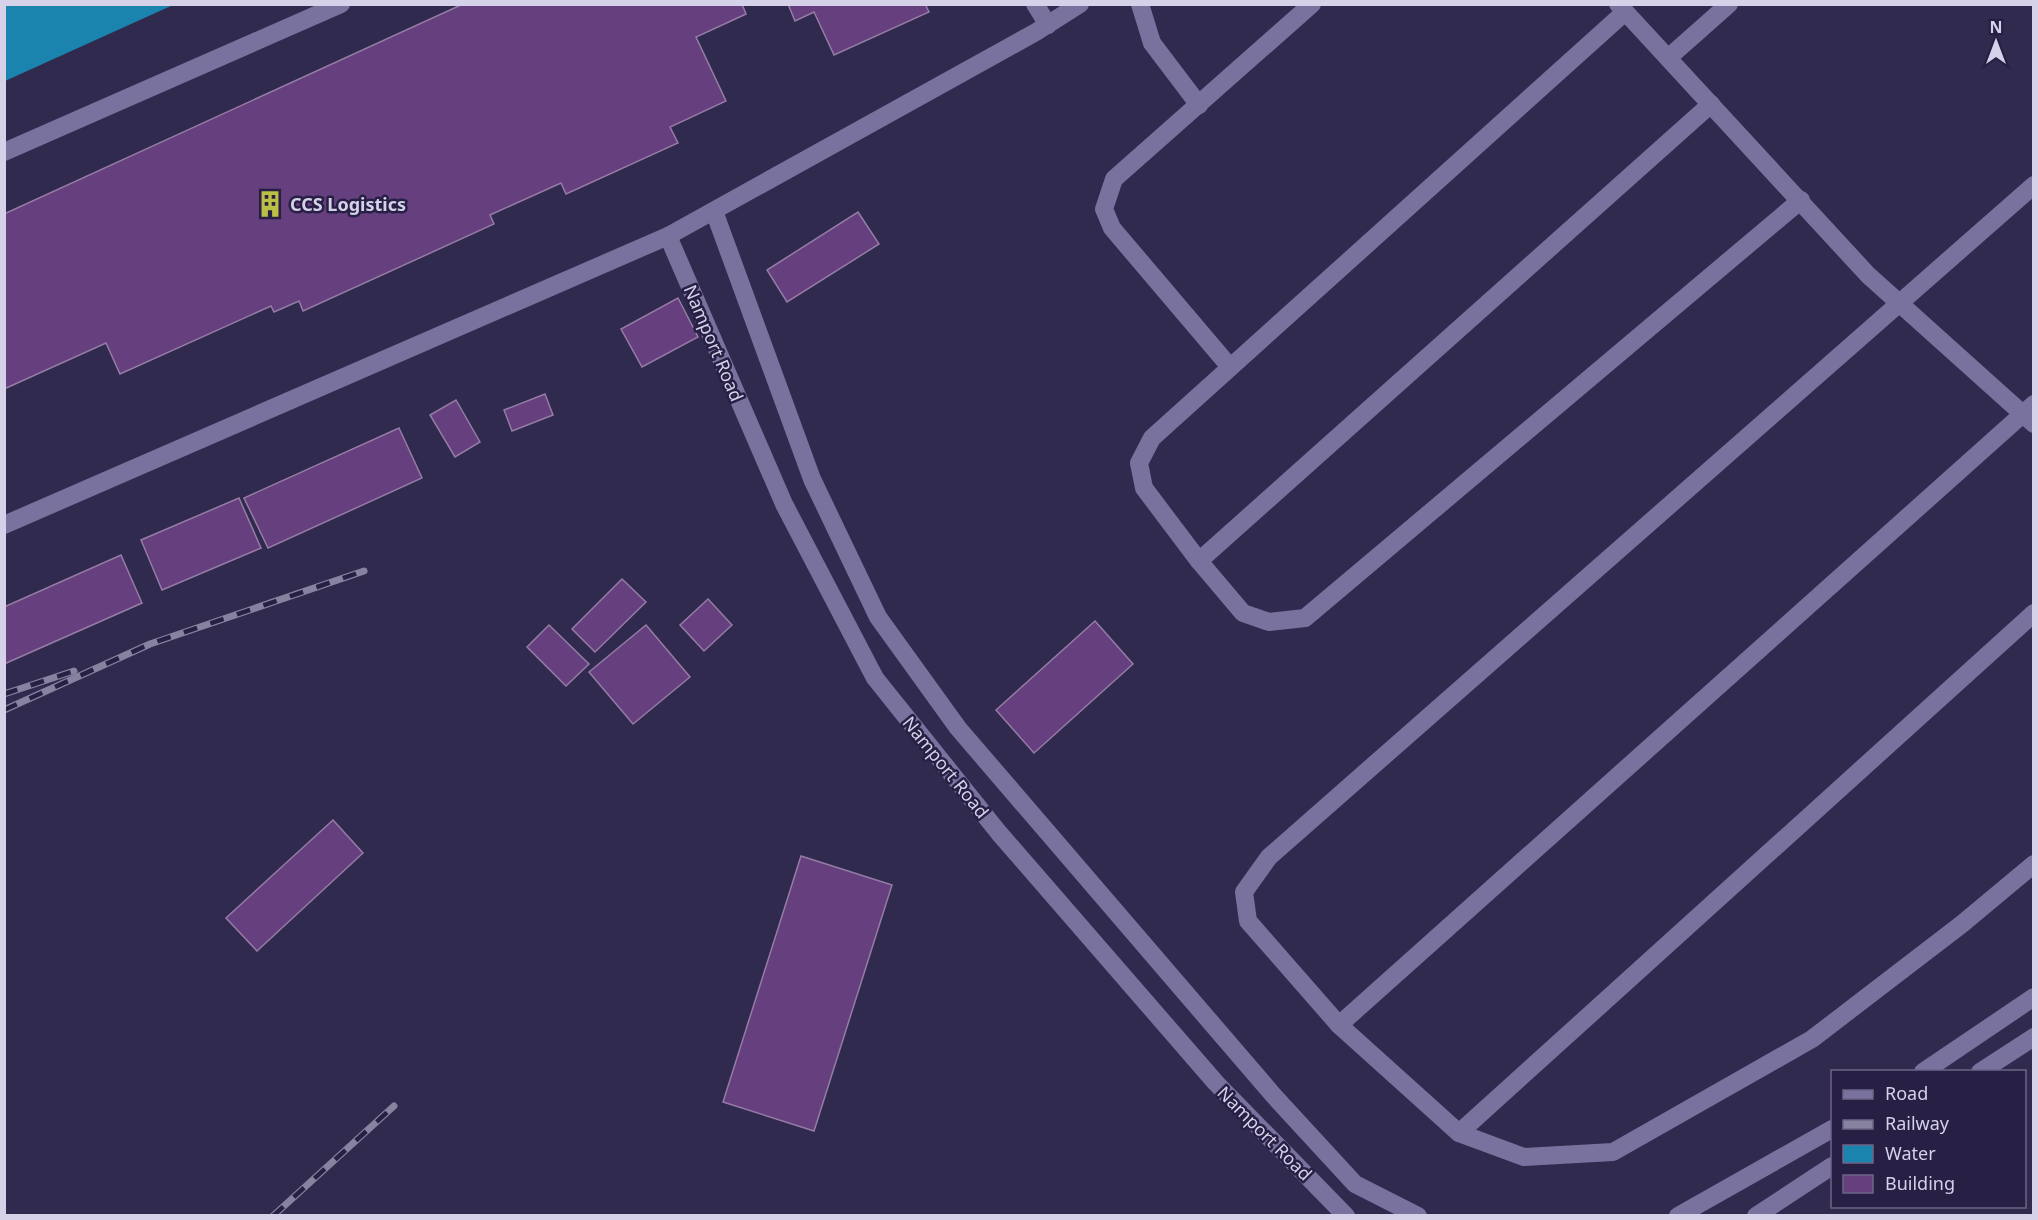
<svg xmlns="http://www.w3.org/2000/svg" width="2038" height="1220" font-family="'Noto Sans',sans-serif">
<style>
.water{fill:#1b84ae}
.building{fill:#663f7e;stroke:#957ca5;stroke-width:1.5}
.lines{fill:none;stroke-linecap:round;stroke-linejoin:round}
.lane{stroke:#79729e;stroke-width:18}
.street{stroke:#79729e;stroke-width:18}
.rail-casing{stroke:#8782a0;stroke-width:7}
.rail{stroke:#281f44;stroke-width:4.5;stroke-dasharray:14;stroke-linecap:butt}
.labels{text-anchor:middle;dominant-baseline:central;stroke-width:5;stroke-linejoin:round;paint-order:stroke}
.poi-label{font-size:18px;font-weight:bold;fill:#d4d1e9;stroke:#281f44;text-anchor:start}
.street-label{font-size:18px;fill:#d4d1e9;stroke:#281f44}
</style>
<rect width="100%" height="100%" fill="#312a4f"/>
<!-- water -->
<path class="water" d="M5 4H173V5L5 81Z"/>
<!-- building -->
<g class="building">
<path d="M463 4H742L746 14 696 37 726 101 670 127 678 143 566 194 561 183 490 215 494 224 303 311 299 301 274 312 271 306 120 374 106 343 4 389V214Z"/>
<path d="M788 4H925L929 12 834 55 814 12 795 21Z"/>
<path d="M858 212 879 244 787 302 767 270Z"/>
<path d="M678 298 698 337 642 367 621 329Z"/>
<path d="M545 394 553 415 512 431 504 410Z"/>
<path d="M456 400 480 442 455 457 430 415Z"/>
<path d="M399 428 422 478 268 548 244 498Z"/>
<path d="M239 498 261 548 162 590 141 540Z"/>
<path d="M121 555 142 603 4 664V607Z"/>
<path d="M622 579 646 602 595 652 572 629Z"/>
<path d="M708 599 732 625 704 651 680 625Z"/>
<path d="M1095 621 1133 664 1034 753 996 710Z"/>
<path d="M549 625 589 664 566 686 527 647Z"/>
<path d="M646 625 690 677 633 724 589 672Z"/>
<path d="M333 820 363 853 257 951 226 918Z"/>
<path d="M801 856 892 885 814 1131 723 1102Z"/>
</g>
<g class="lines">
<!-- lane -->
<g class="lane">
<path d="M1035 4 1048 25"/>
<path d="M1140 4 1152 43 1199 105"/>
<path d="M1618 4 1868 275 2034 424"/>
<path d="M1625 12 1152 438 1139 463 1144 488 1199 561 1243 613 1269 622 1305 618 1801 200"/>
<path d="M1668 58 1729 4"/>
<path d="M4 152 341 4"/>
<path d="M2034 185 1269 857 1244 892 1248 921 1339 1025 1459 1133 1524 1157 1613 1152 1812 1039 1962 924 2034 864"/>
<path d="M1230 367 1112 228 1104 209 1114 179 1312 4"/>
<path d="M4 525 668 236 1036 32 1080 4"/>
<path d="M1199 561 1711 104"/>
<path d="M1339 1025 2034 404"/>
<path d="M1459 1133 2034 613"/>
</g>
<!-- street -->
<g class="street">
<path d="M714 211 812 479 878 617 958 728 1274 1096 1355 1184 1418 1216"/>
<path d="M668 236 784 504 875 678 999 833 1216 1083 1346 1216"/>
<path d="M1923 1072 2034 997"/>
<path d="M1980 1072 2034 1037"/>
<path d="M1678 1216 1832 1129"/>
<path d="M1756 1216 1832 1166"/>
</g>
<defs>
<g id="rail">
<path d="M4 694 74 671"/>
<path d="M4 710 150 644 364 571"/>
<path d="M273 1216 394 1106"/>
</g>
</defs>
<!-- rail casing -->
<use href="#rail" class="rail-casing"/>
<!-- rail -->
<use href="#rail" class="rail"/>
</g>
<!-- icons -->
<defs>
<symbol id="building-bare" viewBox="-9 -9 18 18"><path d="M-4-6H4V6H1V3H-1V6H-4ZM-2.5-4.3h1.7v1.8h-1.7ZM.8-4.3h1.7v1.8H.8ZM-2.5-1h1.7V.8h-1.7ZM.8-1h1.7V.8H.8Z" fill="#bbc045" stroke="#281f44" stroke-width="2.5" paint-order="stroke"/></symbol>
</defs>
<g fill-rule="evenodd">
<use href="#building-bare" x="251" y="185" width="38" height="38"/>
</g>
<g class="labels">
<!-- poi labels -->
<g class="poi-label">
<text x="290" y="204">CCS Logistics</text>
</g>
<!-- street labels -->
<g class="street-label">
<text transform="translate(714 343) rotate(67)">Namport Road</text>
<text transform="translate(946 767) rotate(51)">Namport Road</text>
<text transform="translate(1265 1133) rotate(45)">Namport Road</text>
</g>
</g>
<!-- border -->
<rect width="2038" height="1220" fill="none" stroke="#d4d1e9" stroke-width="12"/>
<!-- legend -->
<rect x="1831" y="1070" width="195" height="138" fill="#281f44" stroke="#6d6686" stroke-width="1.5"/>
<rect x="1843" y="1090" width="30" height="9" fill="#79729e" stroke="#6d6686" stroke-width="1.5"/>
<text x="1885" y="1100" font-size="18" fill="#d4d1e9">Road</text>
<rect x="1843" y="1120" width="30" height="9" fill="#8782a0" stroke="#6d6686" stroke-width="1.5"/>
<text x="1885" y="1130" font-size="18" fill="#d4d1e9">Railway</text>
<rect x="1843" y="1145" width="30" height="18" fill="#1b84ae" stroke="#6d6686" stroke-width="1.5"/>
<text x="1885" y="1160" font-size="18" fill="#d4d1e9">Water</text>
<rect x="1843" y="1175" width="30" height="18" fill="#663f7e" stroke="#6d6686" stroke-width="1.5"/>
<text x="1885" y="1190" font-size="18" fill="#d4d1e9">Building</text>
<!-- north arrow -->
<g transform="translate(1996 42)" stroke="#281f44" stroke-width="4.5" paint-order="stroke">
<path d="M0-4.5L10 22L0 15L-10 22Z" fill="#d4d1e9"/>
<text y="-9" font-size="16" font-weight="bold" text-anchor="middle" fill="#d4d1e9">N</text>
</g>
</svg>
